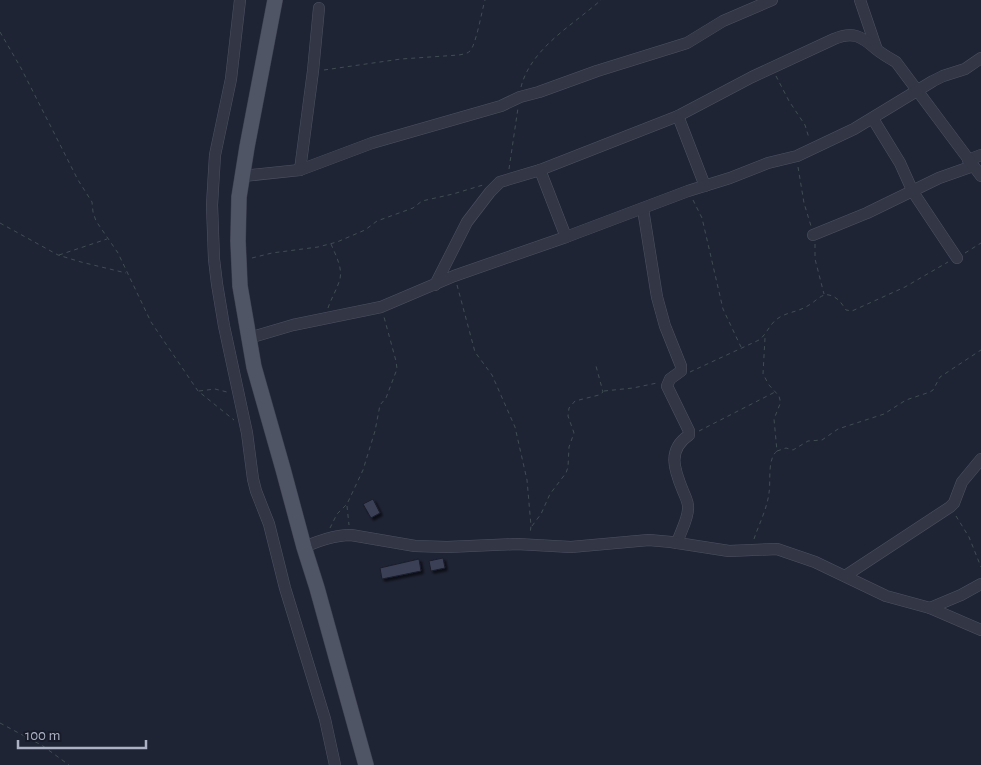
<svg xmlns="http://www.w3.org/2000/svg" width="981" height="765" font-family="'Alegreya Sans',sans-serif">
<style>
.building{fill:#3b4156;stroke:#1a1e2c;filter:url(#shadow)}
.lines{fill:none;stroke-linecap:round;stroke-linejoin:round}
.minor-casing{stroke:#4d5161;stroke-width:12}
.major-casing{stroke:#3c404f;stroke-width:16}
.path{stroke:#3f4d53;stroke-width:1;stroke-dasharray:4 4;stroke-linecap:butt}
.minor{stroke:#333745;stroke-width:11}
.major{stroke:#505566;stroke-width:15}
</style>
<defs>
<filter id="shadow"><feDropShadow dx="2.5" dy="2.5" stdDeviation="1" flood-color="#0009"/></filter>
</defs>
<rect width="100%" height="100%" fill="#1f2435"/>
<!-- building -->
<g class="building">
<path d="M373 499 380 513 371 518 363 504Z"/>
<path d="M443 558 445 568 431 571 429 561Z"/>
<path d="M419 559 421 571 382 579 380 568Z"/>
</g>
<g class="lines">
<defs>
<g id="minor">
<path d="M240 0 231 79 215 155 212 205 214 259 217 284 224 326 247 433 253 479 256 491 269 524 285 588 325 719 335 765"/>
<path d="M860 0 876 47"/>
<path d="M678 116 705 186"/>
<path d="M873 119 900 163 913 192 957 258"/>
<path d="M968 160 981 155"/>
<path d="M300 170 313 71 319 8"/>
<path d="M540 170 566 237"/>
<path d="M243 176 300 170 372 143 501 106 520 97 539 92 597 71 687 43 723 21 772 0"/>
<path d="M643 209 657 297 665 326 681 366V371L670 379 667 386 689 431V435C667 450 674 469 683 491 685 496 689 503 688 509 688 519 680 533 677 543"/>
<path d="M813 235 867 213 939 178 973 166"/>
<path d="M435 285 467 222 490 192 500 182 540 170 678 116 752 77 834 39C853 31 861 36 876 49 882 54 889 58 896 62L981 176"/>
<path d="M249 338 293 325 381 307 454 276 566 237 688 191 730 178 768 163 797 156 854 129 933 81 943 76 965 69 981 58"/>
<path d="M304 547C319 541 334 535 351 535L415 546 447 547 517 544 571 547 649 540 671 542 729 551 777 549 815 562 886 596 930 608 981 630"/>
<path d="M845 576 950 507 954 503 962 482 981 459"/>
<path d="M930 608 961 595 981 584"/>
</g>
<path id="major" d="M275 0 247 147 239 197 238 241 240 286 254 367 283 469 304 547 317 588 366 765"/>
</defs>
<!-- minor casing -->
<use href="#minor" class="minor-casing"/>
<!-- major casing -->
<use href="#major" class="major-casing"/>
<!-- path -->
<g class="path">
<path d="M0 32 21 68 78 180 92 202 93 212 96 221 118 253 151 322 198 391 234 420"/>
<path d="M324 70 401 59 459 55C463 54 467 54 470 51 476 45 482 10 485 0"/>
<path d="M776 76 789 101 805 125 809 138"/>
<path d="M521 87C531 48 573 25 601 0"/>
<path d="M798 167 804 203 811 226"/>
<path d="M509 169 518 108"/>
<path d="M693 200 702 218 723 309 741 347"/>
<path d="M0 223 58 255 81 262 126 273"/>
<path d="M815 244V259L824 294"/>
<path d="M965 253 981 243"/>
<path d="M59 255 107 239"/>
<path d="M252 258 272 253 318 247 337 242 365 230 377 221 413 208 422 201 453 194 483 185"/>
<path d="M457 285 475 352 492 375 515 427 527 480 531 526 530 534"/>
<path d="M328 308C331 299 336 291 339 282 344 270 336 256 331 244"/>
<path d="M690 372 759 340C767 334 769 325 777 319 786 312 799 312 809 305 815 302 822 293 829 295 838 297 842 304 846 310L852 311 905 287 948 262"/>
<path d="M199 391 215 389 227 392"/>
<path d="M604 391 633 388 657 383"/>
<path d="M699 431 775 392"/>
<path d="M777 451 786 448 793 450 808 441 822 440 838 429 884 414 906 400 930 392 933 390 940 377 981 350"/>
<path d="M347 506 349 525"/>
<path d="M956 516 969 537 981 567"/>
<path d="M532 526 541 514 550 494 566 473 568 467 569 447 574 433 568 416 569 408 575 401 599 395 603 392 596 366"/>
<path d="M330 528 337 514 347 504 363 470 375 431 380 405 386 398 397 369 396 361 384 317"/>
<path d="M754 539C759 524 767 509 769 493 771 481 767 459 777 451L774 419 780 404V400L779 396 769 385 763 374 765 338"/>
<path d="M0 723 43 746 69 765"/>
</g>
<!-- minor -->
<use href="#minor" class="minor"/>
<!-- major -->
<use href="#major" class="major"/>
</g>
<!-- scale -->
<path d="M18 740v8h128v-8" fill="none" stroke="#acb1c3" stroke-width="2.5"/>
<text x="25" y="740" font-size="15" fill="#acb1c3" stroke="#181c2a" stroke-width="4" paint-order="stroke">100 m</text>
</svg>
